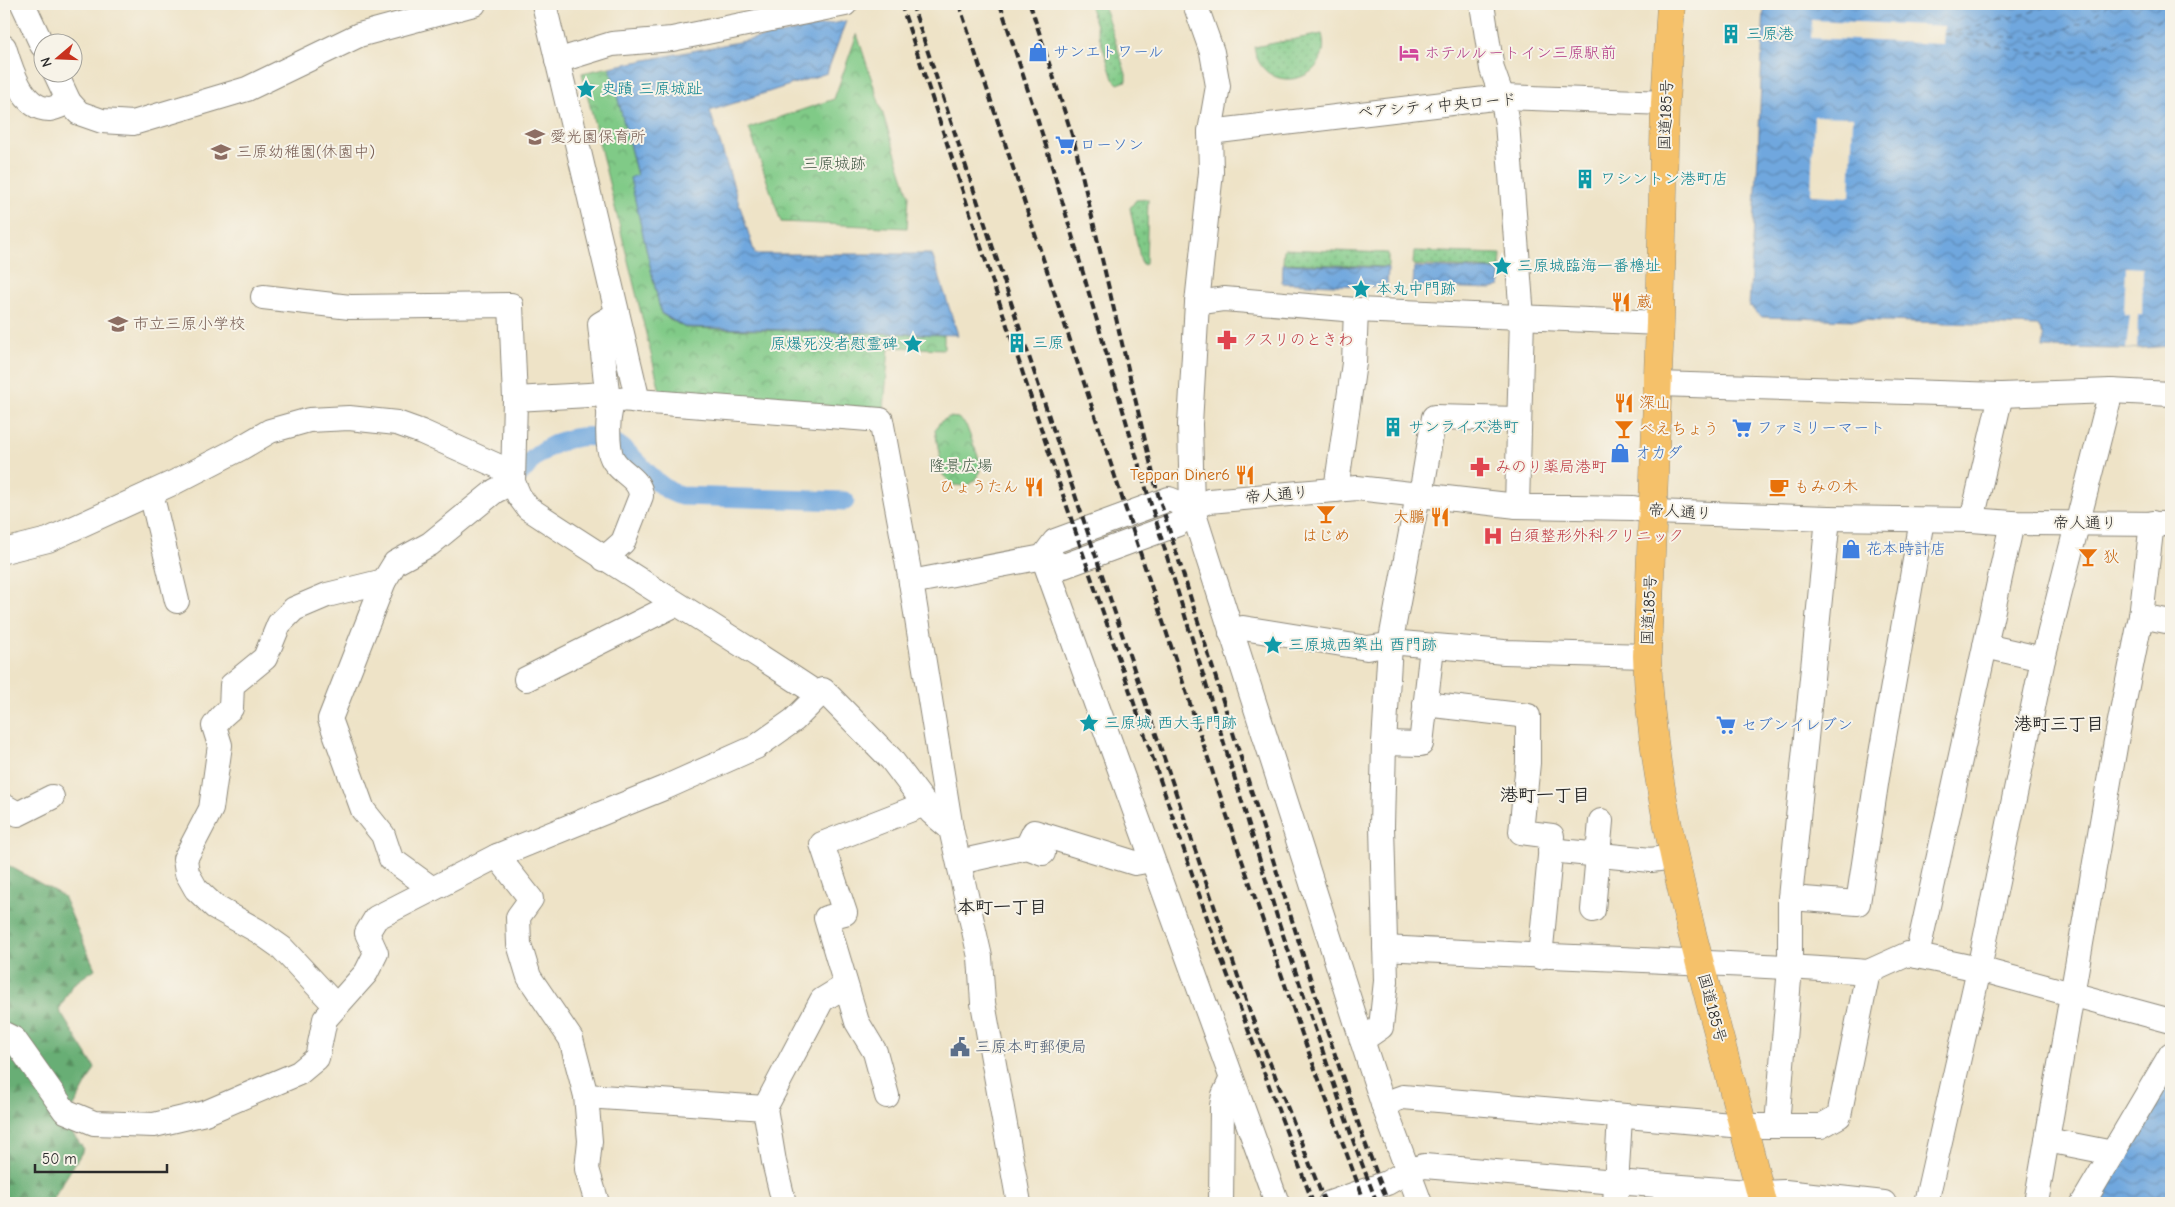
<svg xmlns="http://www.w3.org/2000/svg" width="2175" height="1207" font-family="'Comic Neue','Klee One',sans-serif">
<style>
.grass{fill:url(#grass-dots);stroke:#567a59}
.forest{fill:url(#forest-firs);stroke:#4a6c50}
.park{fill:url(#park-crowns);stroke:#567a59}
.water{fill:url(#water-waves);stroke:#4e6984}
.pier{fill:#eee3c7}
.lines{fill:none;stroke-linecap:round;stroke-linejoin:round}
.canal{stroke:#70a7de;stroke-width:19}
.ferry{stroke:#43566a;stroke-width:1;stroke-dasharray:6 5;stroke-linecap:butt}
.minor-casing{stroke:#8c8779;stroke-width:26}
.highway-casing{stroke:#8c8779;stroke-width:29}
.minor{stroke:#fff;stroke-width:24}
.highway{stroke:#f5c16b;stroke-width:28}
.rail{stroke:#2b2b2b;stroke-width:4;stroke-dasharray:8 4;stroke-linecap:butt}
.labels{text-anchor:middle;dominant-baseline:central;stroke-width:4;stroke-linejoin:round;paint-order:stroke}
.culture-label{font-size:16px;fill:#0d838f;stroke:#f7f3e8;text-anchor:start}
.shop-label{font-size:16px;fill:#366cbe;stroke:#f7f3e8;text-anchor:start}
.hotel-label{font-size:16px;fill:#b23c85;stroke:#f7f3e8;text-anchor:start}
.street-label{font-size:16px;fill:#2b2b2b;stroke:#f7f3e8}
.education-label{font-size:16px;fill:#785e54;stroke:#f7f3e8;text-anchor:start}
.park-label{font-size:16px;fill:#445b47;stroke:#f7f3e8}
.food-label{font-size:16px;fill:#c56008;stroke:#f7f3e8;text-anchor:start}
.health-label{font-size:16px;fill:#be3a42;stroke:#f7f3e8;text-anchor:start}
.service-label{font-size:16px;fill:#4e5e75;stroke:#f7f3e8;text-anchor:start}
.neighbourhood-label{font-size:18px;font-weight:bold;fill:#2b2b2b;stroke:#f7f3e8}
</style>
<defs>
<pattern id="grass-dots" width="8" height="8" patternUnits="userSpaceOnUse" patternTransform="scale(1.25)"><rect width="8" height="8" fill="#80ca87"/><path d="M2 2h.1M6 6h.1" fill="none" stroke="#69a46f" stroke-width="1.8" stroke-linecap="round"/></pattern>
<pattern id="forest-firs" width="22" height="20" patternUnits="userSpaceOnUse" patternTransform="scale(1.25)"><rect width="22" height="20" fill="#68ae74"/><path d="M5 1l3.5 6h-7zM16 11l3.5 6h-7z" fill="#568e5f"/></pattern>
<pattern id="park-crowns" width="20" height="18" patternUnits="userSpaceOnUse" patternTransform="scale(1.25)"><rect width="20" height="18" fill="#80ca87"/><path d="M2 6a3 3 0 1 1 6 0M12 15a3 3 0 1 1 6 0" fill="none" stroke="#69a46f"/></pattern>
<pattern id="water-waves" width="16" height="10" patternUnits="userSpaceOnUse" patternTransform="scale(1.25)"><rect width="16" height="10" fill="#70a7de"/><path d="M0 5q4-4 8 0t8 0" fill="none" stroke="#5c88b4"/></pattern>
</defs>
<rect width="100%" height="100%" fill="#f7f3e8"/>
<filter id="ink" filterUnits="userSpaceOnUse"><feTurbulence type="fractalNoise" baseFrequency=".02" numOctaves="2"/><feDisplacementMap in="SourceGraphic" scale="10" xChannelSelector="R" yChannelSelector="G"/><feConvolveMatrix kernelMatrix="1 2 1 2 8 2 1 2 1" color-interpolation-filters="sRGB"/></filter>
<filter id="wash" filterUnits="userSpaceOnUse"><feTurbulence type="fractalNoise" baseFrequency=".0096" numOctaves="4" result="noise"/><feDisplacementMap in="SourceGraphic" scale="20" xChannelSelector="R" yChannelSelector="G"/><feGaussianBlur stdDeviation="1.12" result="paint"/><feColorMatrix in="noise" values="0 0 0 0 0 0 0 0 0 0 0 0 0 0 0 0 0 1.4 0 .05"/><feComposite in="paint" operator="in"/></filter>
<g filter="url(#wash)">
<rect width="100%" height="100%" fill="#eee3c7"/>
<!-- grass -->
<g class="grass">
<path d="M1089 4H1103L1126 74V81L1118 84 1113 79Z"/>
<path d="M1322 34C1335 83 1262 99 1254 47Z"/>
<path d="M1148 199 1146 263 1144 265 1141 263 1130 208 1136 200Z"/>
<path d="M1284 249 1388 253V267L1283 263Z"/>
<path d="M1414 251 1501 254 1500 269 1413 265Z"/>
</g>
<!-- forest -->
<path class="forest" d="M4 863 63 896 95 969 72 985 59 1010 95 1068 65 1123 84 1149 50 1203H4Z"/>
<!-- park -->
<g class="park">
<path d="M857 34 909 195 907 228 781 222 749 128 834 99Z"/>
<path d="M610 67 637 176 630 178 661 314 685 328 944 335V349L889 347 884 409 661 395 582 73Z"/>
<path d="M949 417 958 418 966 425 981 464 978 477 967 486 953 485 943 475 935 430 940 422Z"/>
</g>
<!-- water -->
<g class="water">
<path d="M1764 4H2171V346L2126 349 2043 348 2044 337 2038 326 1762 317 1749 306 1758 157Z"/>
<path d="M846 21 827 73 710 111 755 254H932L958 335 684 327 661 313 630 178 637 175 610 67Z"/>
<path d="M1283 264 1388 268 1387 287 1282 283Z"/>
<path d="M1414 267 1500 270V286L1492 289 1413 286Z"/>
<path d="M2171 1077V1203H2096Z"/>
</g>
<!-- pier -->
<g class="pier">
<path d="M1812 20 1944 26 1943 44 1811 38Z"/>
<path d="M1814 116 1853 117 1850 197 1811 195Z"/>
<path d="M2126 267 2143 268 2142 315H2138L2137 348 2126 349 2130 315 2124 314Z"/>
</g>
<g class="lines">
<!-- canal -->
<path class="canal" d="M502 477 520 474C526 469 529 462 535 457 561 435 600 427 627 452 644 467 658 489 681 496L845 501"/>
<!-- ferry -->
<g class="ferry">
<path d="M1943 34 2030 53 2090 50 2143 31 2171 12"/>
<path d="M1944 34 2028 13 2054 4"/>
<path d="M1946 34 2033 38 2083 23 2110 4"/>
</g>
</g>
</g>
<g filter="url(#ink)">
<g class="lines">
<defs>
<g id="minor">
<path d="M23 4 42 45"/>
<path d="M544 4 638 401 881 420 911 582 951 829 980 957 983 1003 1019 1203"/>
<path d="M1195 4 1212 52 1218 86 1210 132 1211 172 1197 303 1190 424 1192 508 1362 1040 1383 1104 1420 1203"/>
<path d="M1482 4 1492 69 1502 97 1507 123 1522 317 1517 506"/>
<path d="M4 47C10 67 22 110 50 109 56 108 64 104 69 102"/>
<path d="M557 61 612 44 672 39 845 4"/>
<path d="M55 72 69 102 79 113 102 121 133 123 247 89 359 35 474 4"/>
<path d="M1210 132 1502 97 1665 103"/>
<path d="M263 297 350 307 511 305 515 399 513 482 519 496 528 508C624 572 723 631 819 695L823 690 891 759 931 812 951 829"/>
<path d="M1197 303 1224 299 1356 310 1660 323"/>
<path d="M1658 384 2001 395 2111 391 2171 394"/>
<path d="M515 399 607 394"/>
<path d="M609 412 600 324 617 314"/>
<path d="M1336 490 1354 363 1356 310"/>
<path d="M151 493 177 601"/>
<path d="M1192 508 1209 501 1357 488 1517 506 1633 508 1653 512 1828 518 1972 520 2012 523 2171 524"/>
<path d="M1972 520 2001 395"/>
<path d="M4 551 48 540 175 482 239 449 270 431 309 420 349 418 397 423 422 432 500 467 513 482"/>
<path d="M1043 557 1277 1203"/>
<path d="M1043 557 1055 541 1169 499 1192 508"/>
<path d="M604 559 623 542 641 496C641 478 619 473 612 458 607 448 606 407 615 402 621 398 632 400 638 401"/>
<path d="M911 582 1043 557 1064 566 1178 524 1192 508"/>
<path d="M2141 616 2171 622"/>
<path d="M1231 633 1243 628 1367 648 1401 643 1504 652 1647 656"/>
<path d="M1985 646 2043 659"/>
<path d="M526 679 676 604"/>
<path d="M1425 704 1528 716V763L1521 832 1552 836 1540 957"/>
<path d="M1384 743 1421 744 1432 647"/>
<path d="M4 806 18 814 52 797"/>
<path d="M1027 847 1034 832 1135 863 1152 860"/>
<path d="M1550 850 1651 860 1674 857"/>
<path d="M497 856 531 899 518 917 519 944 529 977 571 1039 586 1096 590 1141 587 1169 597 1203"/>
<path d="M959 862 1027 847 1043 853"/>
<path d="M431 888 391 859 383 835 363 810 330 719 384 581 395 563 430 544 495 491 513 482"/>
<path d="M1790 898 1858 903 1878 771 1922 520"/>
<path d="M1593 910 1601 821"/>
<path d="M1385 948C1546 957 1707 961 1868 972"/>
<path d="M1917 956 2012 523"/>
<path d="M336 1006 282 948 258 931 215 907 196 889 187 873 185 859 211 809 220 745 214 726 222 716 231 708 232 685 265 658 279 624 294 609 327 595 384 581"/>
<path d="M4 1034 14 1039 65 1111 94 1123 154 1125 205 1113 299 1073 317 1058 325 1019 366 973 376 953 367 933 376 918 497 856 664 788 756 747 794 720 819 695"/>
<path d="M1362 1040 1381 1027 1386 981 1382 826 1384 743 1390 645 1418 495 1423 483 1434 417 1519 419"/>
<path d="M586 1096 765 1108"/>
<path d="M887 1096 875 1052 857 1022 826 918 845 913 822 844 925 804"/>
<path d="M1383 1104 1403 1097 1743 1126H1821L1839 1116 1868 972 1908 954 1917 956 1979 969 2171 1021"/>
<path d="M1777 1125 1790 967V898L1828 518"/>
<path d="M2047 1140 2113 1153"/>
<path d="M784 1203 774 1162 765 1108 822 1000 845 986"/>
<path d="M1221 1203 1222 1106 1224 1095 1231 1080"/>
<path d="M1330 1203 1387 1183 1408 1171 1424 1166 1616 1182 1761 1193 1785 1192 1884 1203"/>
<path d="M1615 1203 1620 1117"/>
<path d="M1926 1203 1979 969 2043 659 2111 391"/>
<path d="M2036 1203 2116 741 2141 616 2152 523"/>
<path d="M2083 1203 2171 1054"/>
</g>
<path id="highway" d="M1671 4 1665 103 1660 323 1647 656C1650 749 1669 838 1691 929 1714 1020 1740 1112 1763 1203"/>
</defs>
<!-- minor casing -->
<use href="#minor" class="minor-casing"/>
<!-- highway casing -->
<use href="#highway" class="highway-casing"/>
<!-- minor -->
<use href="#minor" class="minor"/>
<!-- highway -->
<use href="#highway" class="highway"/>
<!-- rail -->
<g class="rail">
<path d="M901 4 1061 489 1216 944 1313 1203"/>
<path d="M912 4 1072 486 1250 1012 1325 1203"/>
<path d="M959 4 1236 843 1302 1034 1365 1203"/>
<path d="M1000 4 1047 149 1138 462 1279 923 1354 1143 1377 1203"/>
<path d="M1030 4 1074 141 1157 491 1325 1025 1364 1140 1388 1203"/>
</g>
</g>
</g>
<!-- icons -->
<defs>
<symbol id="building-bare" viewBox="-9 -9 18 18"><path d="M-4-6H4V6H1V3H-1V6H-4ZM-2.5-4.3h1.7v1.8h-1.7ZM.8-4.3h1.7v1.8H.8ZM-2.5-1h1.7V.8h-1.7ZM.8-1h1.7V.8H.8Z" fill="#0f9aa8" stroke="#f7f3e8" stroke-width="2.5" paint-order="stroke"/></symbol>
<symbol id="shop-bare" viewBox="-9 -9 18 18"><path d="M-5-2.5h2.3a2.7 3.5 0 0 1 5.4 0H5L5.5 6h-11ZM-1.5-2.5h3a1.5 2.3 0 0 0-3 0Z" fill="#3f7fe0" stroke="#f7f3e8" stroke-width="2.5" paint-order="stroke"/></symbol>
<symbol id="hotel-bare" viewBox="-9 -9 18 18"><path d="M-6-4.5h1.5V1H6V5H4.5V3h-9V5H-6ZM-4 0a1.8 1.8 0 1 1 3.6 0ZM.5 0V-2.5h3Q6-2.5 6 0Z" fill="#d1479c" stroke="#f7f3e8" stroke-width="2.5" paint-order="stroke"/></symbol>
<symbol id="sight-bare" viewBox="-9 -9 18 18"><path d="M0-6L1.8-2.2L6-1.7L2.9 1.2L3.7 5.4L0 3.3L-3.7 5.4L-2.9 1.2L-6-1.7L-1.8-2.2Z" fill="#0f9aa8" stroke="#f7f3e8" stroke-width="2.5" paint-order="stroke"/></symbol>
<symbol id="school-bare" viewBox="-9 -9 18 18"><path d="M0-5L7-2L0 1L-7-2ZM-4 1L0 2.5L4 1V4Q0 6-4 4Z" fill="#8d6e63" stroke="#f7f3e8" stroke-width="2.5" paint-order="stroke"/></symbol>
<symbol id="supermarket-bare" viewBox="-9 -9 18 18"><path d="M-6-5.5h2.5l.6 2H6L4.5 2H-2.5L-4.4-4H-6ZM-1.5 3.2a1.3 1.3 0 1 0 .1 0ZM3 3.2a1.3 1.3 0 1 0 .1 0Z" fill="#3f7fe0" stroke="#f7f3e8" stroke-width="2.5" paint-order="stroke"/></symbol>
<symbol id="restaurant-bare" viewBox="-9 -9 18 18"><path d="M-5-6h1v4h1v-4h1v4h1v-4h1v5L-1.5 .5V6h-2V.5L-5-1ZM5-6V6H3V1.5H1.5Q1.5-4 5-6Z" fill="#e8710a" stroke="#f7f3e8" stroke-width="2.5" paint-order="stroke"/></symbol>
<symbol id="pharmacy-bare" viewBox="-9 -9 18 18"><path d="M-2-6h4v4h4v4h-4v4h-4v-4h-4v-4h4Z" fill="#e0444e" stroke="#f7f3e8" stroke-width="2.5" paint-order="stroke"/></symbol>
<symbol id="bar-bare" viewBox="-9 -9 18 18"><path d="M-6-5H6L.8 .8V4.5H3.5V6h-7V4.5H-.8V.8Z" fill="#e8710a" stroke="#f7f3e8" stroke-width="2.5" paint-order="stroke"/></symbol>
<symbol id="cafe-bare" viewBox="-9 -9 18 18"><path d="M-5.5-4.5H6V0H3Q3 3.5 0 3.5H-2.5Q-5.5 3.5-5.5 0ZM3-3.2v2h1.7v-2ZM-6 4.5H4V6H-6Z" fill="#e8710a" stroke="#f7f3e8" stroke-width="2.5" paint-order="stroke"/></symbol>
<symbol id="hospital-bare" viewBox="-9 -9 18 18"><path d="M-5-5h3v3.5h4V-5h3V5h-3V1.5h-4V5h-3Z" fill="#e0444e" stroke="#f7f3e8" stroke-width="2.5" paint-order="stroke"/></symbol>
<symbol id="civic-bare" viewBox="-9 -9 18 18"><path d="M-.6-6.5H3V-4.5H.6V-3L4-1V1h2V6H-6V1h2V-1L-.6-3ZM-1.2 2.5V6h2.4V2.5Z" fill="#5c6f8a" stroke="#f7f3e8" stroke-width="2.5" paint-order="stroke"/></symbol>
</defs>
<g fill-rule="evenodd">
<use href="#building-bare" x="1717" y="20" width="28" height="28"/>
<use href="#shop-bare" x="1024" y="38" width="28" height="28"/>
<use href="#hotel-bare" x="1395" y="39" width="28" height="28"/>
<use href="#sight-bare" x="572" y="75" width="28" height="28"/>
<use href="#school-bare" x="521" y="123" width="28" height="28"/>
<use href="#supermarket-bare" x="1051" y="131" width="28" height="28"/>
<use href="#school-bare" x="207" y="138" width="28" height="28"/>
<use href="#building-bare" x="1571" y="165" width="28" height="28"/>
<use href="#sight-bare" x="1488" y="252" width="28" height="28"/>
<use href="#sight-bare" x="1347" y="275" width="28" height="28"/>
<use href="#restaurant-bare" x="1607" y="288" width="28" height="28"/>
<use href="#school-bare" x="104" y="310" width="28" height="28"/>
<use href="#pharmacy-bare" x="1213" y="326" width="28" height="28"/>
<use href="#building-bare" x="1003" y="329" width="28" height="28"/>
<use href="#sight-bare" x="899" y="330" width="28" height="28"/>
<use href="#restaurant-bare" x="1610" y="389" width="28" height="28"/>
<use href="#building-bare" x="1379" y="413" width="28" height="28"/>
<use href="#supermarket-bare" x="1728" y="414" width="28" height="28"/>
<use href="#bar-bare" x="1610" y="415" width="28" height="28"/>
<use href="#shop-bare" x="1606" y="439" width="28" height="28"/>
<use href="#pharmacy-bare" x="1466" y="453" width="28" height="28"/>
<use href="#restaurant-bare" x="1231" y="461" width="28" height="28"/>
<use href="#restaurant-bare" x="1020" y="473" width="28" height="28"/>
<use href="#cafe-bare" x="1765" y="473" width="28" height="28"/>
<use href="#bar-bare" x="1312" y="500" width="28" height="28"/>
<use href="#restaurant-bare" x="1426" y="503" width="28" height="28"/>
<use href="#hospital-bare" x="1479" y="522" width="28" height="28"/>
<use href="#shop-bare" x="1837" y="535" width="28" height="28"/>
<use href="#bar-bare" x="2074" y="543" width="28" height="28"/>
<use href="#sight-bare" x="1259" y="631" width="28" height="28"/>
<use href="#sight-bare" x="1075" y="709" width="28" height="28"/>
<use href="#supermarket-bare" x="1712" y="711" width="28" height="28"/>
<use href="#civic-bare" x="946" y="1033" width="28" height="28"/>
</g>
<g class="labels">
<!-- culture labels -->
<g class="culture-label">
<text x="1746" y="34">三原港</text>
<text x="601" y="89">史蹟 三原城趾</text>
<text x="1600" y="179">ワシントン港町店</text>
<text x="1517" y="266">三原城臨海一番櫓址</text>
<text x="1376" y="289">本丸中門跡</text>
<text x="1032" y="343">三原</text>
<text x="898" y="344" text-anchor="end">原爆死没者慰霊碑</text>
<text x="1408" y="427">サンライズ港町</text>
<text x="1288" y="645">三原城西築出 酉門跡</text>
<text x="1104" y="723">三原城 西大手門跡</text>
</g>
<!-- shop labels -->
<g class="shop-label">
<text x="1053" y="52">サンエトワール</text>
<text x="1080" y="145">ローソン</text>
<text x="1757" y="428">ファミリーマート</text>
<text x="1635" y="453">オカダ</text>
<text x="1866" y="549">花本時計店</text>
<text x="1741" y="725">セブンイレブン</text>
</g>
<!-- hotel labels -->
<g class="hotel-label">
<text x="1424" y="53">ホテルルートイン三原駅前</text>
</g>
<!-- street labels -->
<g class="street-label">
<text transform="translate(1437 106) rotate(-5)">ペアシティ中央ロード</text>
<text transform="translate(1666 115) rotate(-88)">国道185号</text>
<text transform="translate(1277 495) rotate(-5)">帝人通り</text>
<text transform="translate(1680 512) rotate(4)">帝人通り</text>
<text x="2085" y="523">帝人通り</text>
<text transform="translate(1649 610) rotate(-87)">国道185号</text>
<text transform="translate(1712 1008) rotate(75)">国道185号</text>
</g>
<!-- education labels -->
<g class="education-label">
<text x="550" y="137">愛光園保育所</text>
<text x="236" y="152">三原幼稚園(休園中)</text>
<text x="133" y="324">市立三原小学校</text>
</g>
<!-- park labels -->
<g class="park-label">
<text x="834" y="164">三原城跡</text>
<text x="961" y="466">隆景広場</text>
</g>
<!-- food labels -->
<g class="food-label">
<text x="1636" y="302">蔵</text>
<text x="1639" y="403">深山</text>
<text x="1639" y="429">べえちょう</text>
<text x="1230" y="475" text-anchor="end">Teppan Diner6</text>
<text x="1019" y="487" text-anchor="end">ひょうたん</text>
<text x="1794" y="487">もみの木</text>
<text x="1425" y="517" text-anchor="end">大鵬</text>
<text x="1326" y="536" text-anchor="middle">はじめ</text>
<text x="2103" y="557">狄</text>
</g>
<!-- health labels -->
<g class="health-label">
<text x="1242" y="340">クスリのときわ</text>
<text x="1495" y="467">みのり薬局港町</text>
<text x="1508" y="536">白須整形外科クリニック</text>
</g>
<!-- service labels -->
<g class="service-label">
<text x="975" y="1047">三原本町郵便局</text>
</g>
<!-- neighbourhood labels -->
<g class="neighbourhood-label">
<text x="2059" y="724">港町三丁目</text>
<text x="1545" y="795">港町一丁目</text>
<text x="1002" y="907">本町一丁目</text>
</g>
</g>
<!-- margin -->
<rect width="2175" height="1207" fill="none" stroke="#f7f3e8" stroke-width="20"/>
<!-- north arrow -->
<g transform="translate(58 58) rotate(251)"><circle r="24" fill="#f7f3e8" stroke="#a5a39c"/>
<path d="M0-4L9 19L0 12L-9 19Z" fill="#c8321e"/>
<text y="-8" font-size="14" font-weight="bold" text-anchor="middle" fill="#2b2b2b">N</text>
</g>
<!-- scale -->
<path d="M35 1164v8h132v-8" fill="none" stroke="#2b2b2b" stroke-width="2.5"/>
<text x="42" y="1164" font-size="15" fill="#2b2b2b" stroke="#f7f3e8" stroke-width="4" paint-order="stroke">50 m</text>
</svg>
